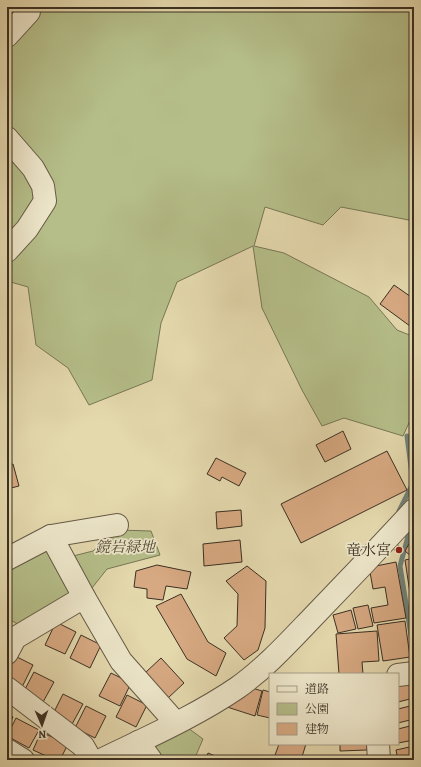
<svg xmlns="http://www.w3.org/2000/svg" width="421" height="767" font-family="Alegreya,'Noto Serif JP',serif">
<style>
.green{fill:#b5be89;stroke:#787756}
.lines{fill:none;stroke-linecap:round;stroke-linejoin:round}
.stream{stroke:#728277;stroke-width:5}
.building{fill:#d7a982;stroke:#3b3023}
.minor-casing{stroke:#655a46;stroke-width:24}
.minor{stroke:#ede6ca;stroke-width:22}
.poi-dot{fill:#8f2418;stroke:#ede6ca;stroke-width:1.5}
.labels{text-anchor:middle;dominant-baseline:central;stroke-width:3.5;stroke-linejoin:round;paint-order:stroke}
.park-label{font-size:15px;font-style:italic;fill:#534c37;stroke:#ede6ca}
.poi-label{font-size:15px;fill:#3b3023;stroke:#ede6ca;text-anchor:end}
</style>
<rect width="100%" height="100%" fill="#e4d8ad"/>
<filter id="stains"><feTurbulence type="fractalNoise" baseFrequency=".005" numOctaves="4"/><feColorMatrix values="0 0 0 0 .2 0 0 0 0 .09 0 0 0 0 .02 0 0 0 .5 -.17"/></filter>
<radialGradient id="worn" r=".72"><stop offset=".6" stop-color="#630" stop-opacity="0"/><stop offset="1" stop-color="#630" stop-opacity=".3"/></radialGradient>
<!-- green -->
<g class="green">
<path d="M7 7H414V221L341 207 323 225 265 207 254 246 284 253 369 297 397 330 412 336 414 335V412L403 436 344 418 322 426 302 390 262 308 253 246 177 282 161 323 152 380 89 405 68 368 36 345 28 287 7 281Z"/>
<path d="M119 530 151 531 160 555 107 569 88 593 69 557 93 551Z"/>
<path d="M48 549 73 592 21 626 7 618V572Z"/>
<path d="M184 725 203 739 194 760H159L148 743Z"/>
</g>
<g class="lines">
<!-- stream -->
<g class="stream">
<path d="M399 511 413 483 407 436"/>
<path d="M410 529 400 566 414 654"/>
</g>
</g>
<!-- building -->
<g class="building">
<path d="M394 285 414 299V329L380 304Z"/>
<path d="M343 431 351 449 325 462 316 445Z"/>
<path d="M387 451 407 490 301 543 281 504Z"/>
<path d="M216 458 246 473 239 486 222 477 220 481 207 474Z"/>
<path d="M13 464 19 486 7 489V466Z"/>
<path d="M241 510 242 526 217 529 216 512Z"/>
<path d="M414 535V557H412L405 551Z"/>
<path d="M240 540 242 562 204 566 203 544Z"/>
<path d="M398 545 403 549 399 554 394 550Z"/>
<path d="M414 558V600H411L405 560Z"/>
<path d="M396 562 406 618 374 623 371 608 388 605 385 587 373 589 370 572 376 566Z"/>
<path d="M157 565 191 572 187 589 166 586 163 600 147 598V589L134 587 136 571Z"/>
<path d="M247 566 266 581 265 628 258 650 244 660 224 638 237 626 238 594 226 581Z"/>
<path d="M181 594 208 642 226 653 216 676 187 659 156 606Z"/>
<path d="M368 605 373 626 358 629 353 608Z"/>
<path d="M351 610 356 629 338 633 333 615Z"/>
<path d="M405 621 410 657 383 661 377 625Z"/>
<path d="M56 622 76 632 65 654 45 645Z"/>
<path d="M377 631 379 661 362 662 363 674H339L336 634Z"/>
<path d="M81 635 101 645 90 668 70 658Z"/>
<path d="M13 655 33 665 22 687 7 680V667Z"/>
<path d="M161 658 184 683 168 698 145 673Z"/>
<path d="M34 672 54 682 42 704 22 695Z"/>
<path d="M111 673 131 683 120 706 99 696Z"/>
<path d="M412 682 414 698 398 702V685Z"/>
<path d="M249 687 262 691 255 716 224 706Z"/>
<path d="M263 690 270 692V718L257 715Z"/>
<path d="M63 694 83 704 71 726 52 716Z"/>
<path d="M127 695 147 705 136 727 116 717Z"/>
<path d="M414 705V719L398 723V709Z"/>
<path d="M86 706 106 716 95 738 75 728Z"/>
<path d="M7 714 13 717 7 728Z"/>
<path d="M16 718 39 730 29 748 7 736Z"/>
<path d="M414 725V740L398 743V729Z"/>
<path d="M41 732 68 744 60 760H55L33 750Z"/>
<path d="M279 744H306L301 760H280L274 758Z"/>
<path d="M340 744H367V750L340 751Z"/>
<path d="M414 746V760H398L396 750Z"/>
<path d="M208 753 225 760H205Z"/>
</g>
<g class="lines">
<defs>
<g id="minor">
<path d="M7 36 29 12"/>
<path d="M7 138 33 168 43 186 45 201 27 229 7 251"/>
<path d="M51 536 117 525"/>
<path d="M7 559 51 536 84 597 121 661 176 723"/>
<path d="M7 653 15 638 84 597"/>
<path d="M398 675 414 673"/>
<path d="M7 688 83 746 91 760"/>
<path d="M138 742 151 760"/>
<path d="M378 744 379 760"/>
<path d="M7 750 23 760"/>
<path d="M101 760C146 738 196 716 237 688 264 669 287 644 310 620 345 584 380 547 414 510"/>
</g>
</defs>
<!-- minor casing -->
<use href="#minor" class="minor-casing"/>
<!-- minor -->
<use href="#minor" class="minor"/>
</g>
<!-- markers -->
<circle class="poi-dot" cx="399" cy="550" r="4"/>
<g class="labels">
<!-- park labels -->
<g class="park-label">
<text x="125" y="547">鏡岩緑地</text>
</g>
<!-- poi labels -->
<g class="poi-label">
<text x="391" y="550">竜水宮</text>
</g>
</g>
<!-- margin -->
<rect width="421" height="767" fill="none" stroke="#e4d8ad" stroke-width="24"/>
<rect x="8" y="8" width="405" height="751" fill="none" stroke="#3b3023" stroke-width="2"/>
<rect x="12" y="12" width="397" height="743" fill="none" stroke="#3b3023"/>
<!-- legend -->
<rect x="269" y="673" width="130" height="72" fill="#ede6ca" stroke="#a69d87"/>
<rect x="277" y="686" width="20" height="6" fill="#ede6ca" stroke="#a69d87"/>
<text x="305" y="693" font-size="12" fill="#3b3023">道路</text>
<rect x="277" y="703" width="20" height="12" fill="#b5be89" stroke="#a69d87"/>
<text x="305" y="713" font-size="12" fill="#3b3023">公園</text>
<rect x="277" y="723" width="20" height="12" fill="#d7a982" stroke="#a69d87"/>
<text x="305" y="733" font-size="12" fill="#3b3023">建物</text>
<!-- north arrow -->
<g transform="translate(42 725) rotate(178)" stroke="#ede6ca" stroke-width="3" paint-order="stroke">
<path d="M0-3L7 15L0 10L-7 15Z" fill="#3b3023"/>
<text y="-6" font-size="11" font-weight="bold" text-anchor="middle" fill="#3b3023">N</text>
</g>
<rect width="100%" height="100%" filter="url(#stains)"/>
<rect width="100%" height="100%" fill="url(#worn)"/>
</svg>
